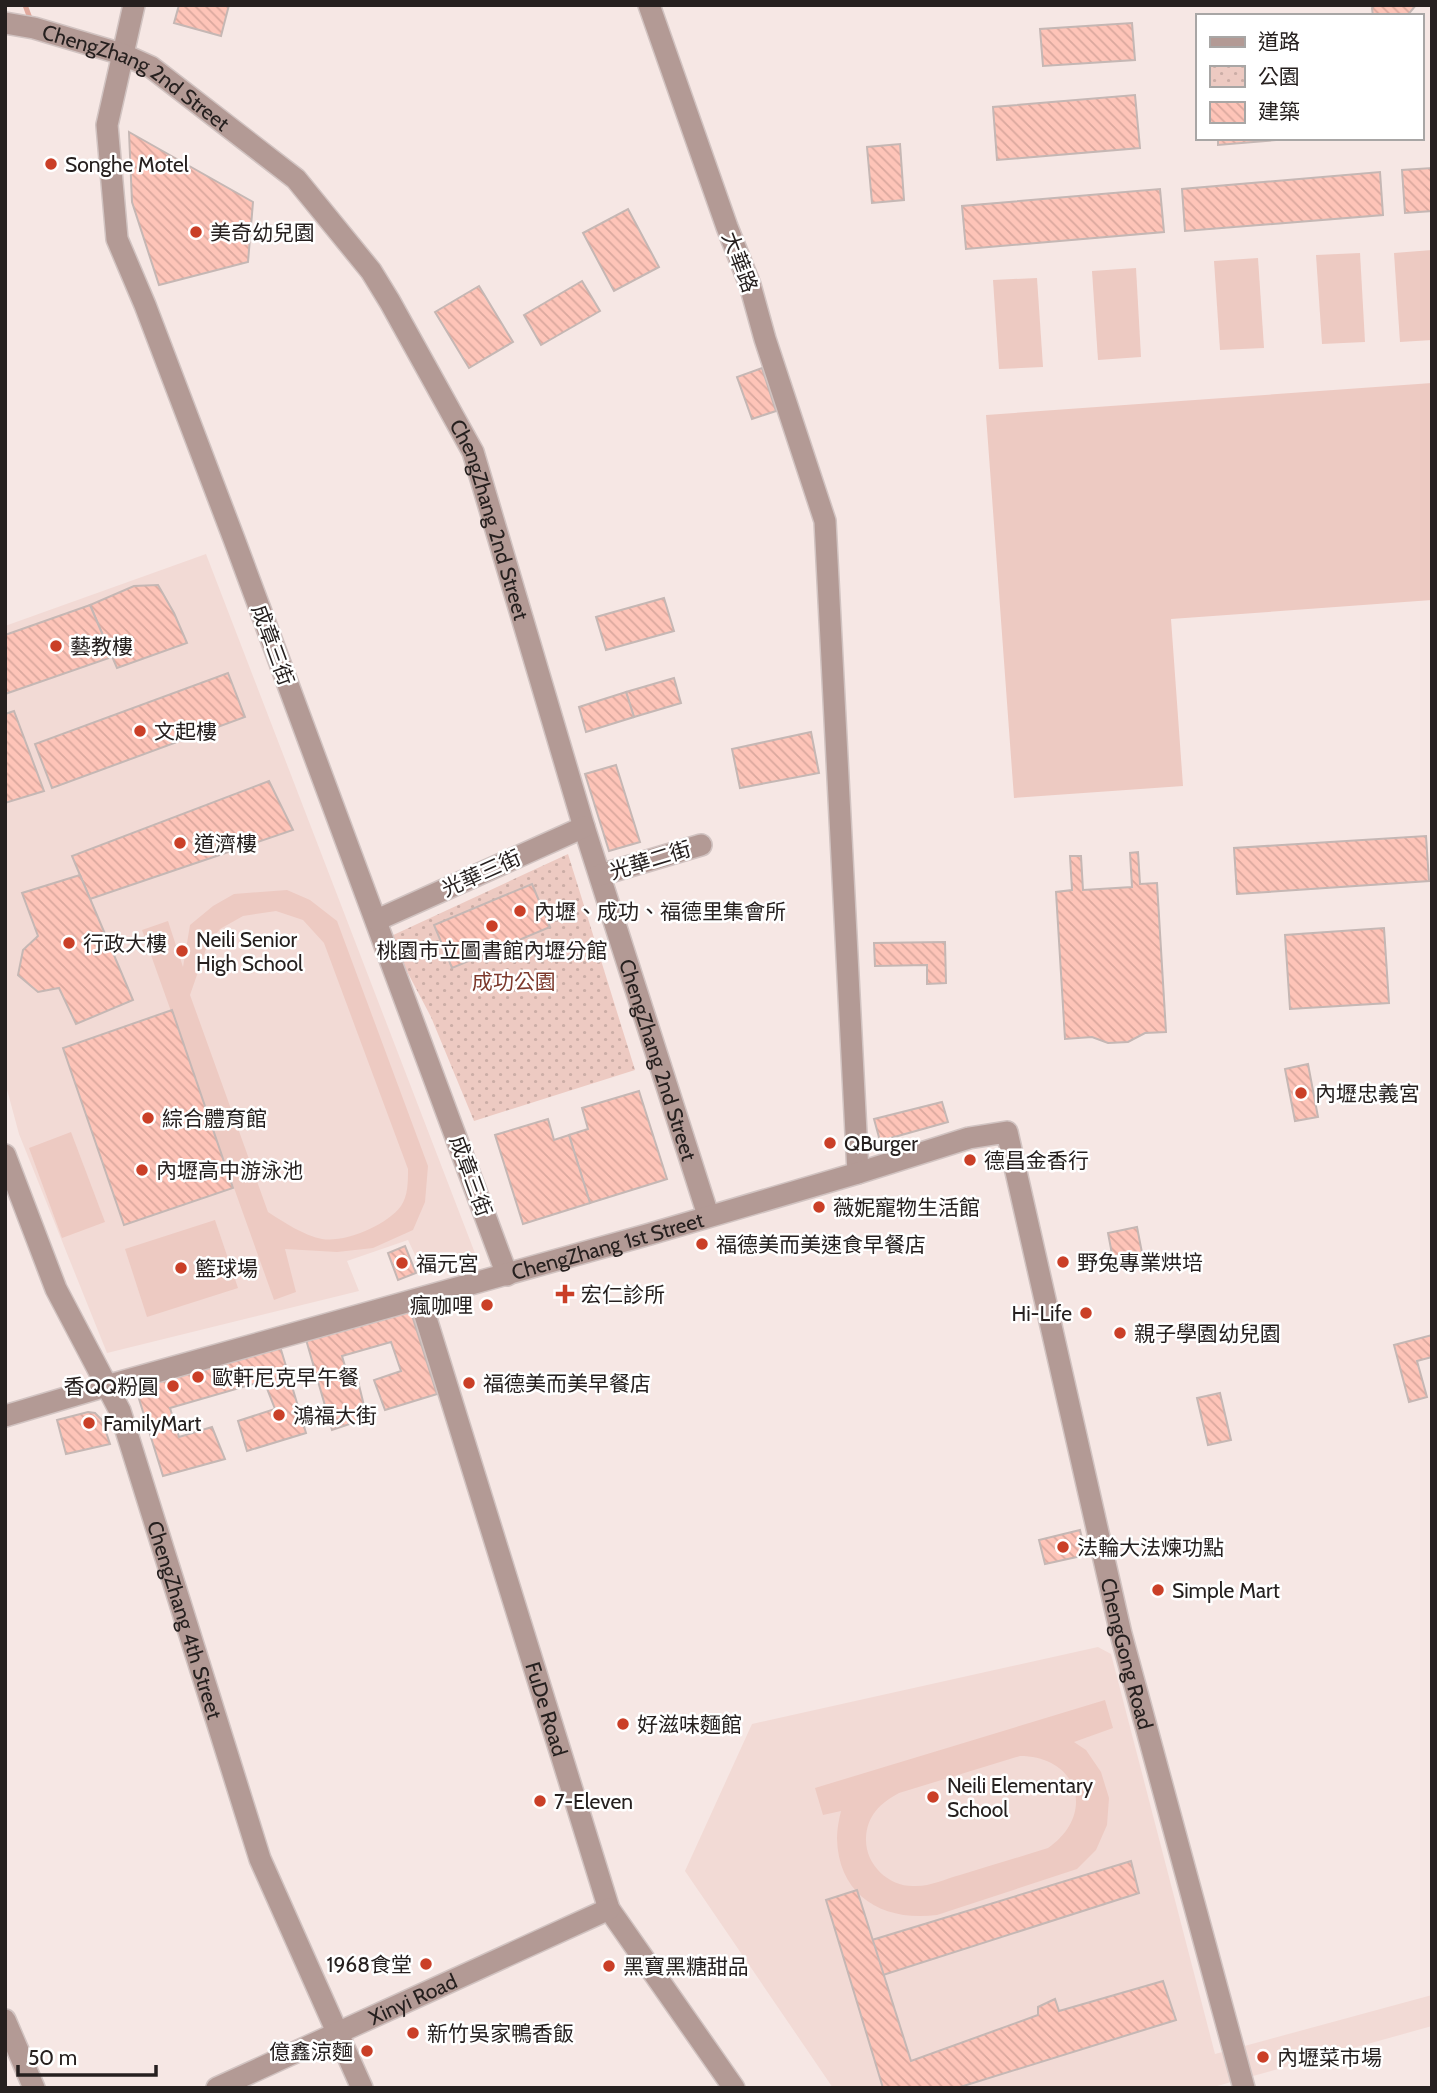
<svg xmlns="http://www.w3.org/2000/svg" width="1437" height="2093" font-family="Cabin,'Noto Sans TC',sans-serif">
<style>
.built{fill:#f2dad5}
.green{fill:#edcac2;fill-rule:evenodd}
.park{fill:url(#park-dots)}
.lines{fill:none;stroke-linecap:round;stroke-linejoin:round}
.stream{stroke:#e1a99d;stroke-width:5}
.building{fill:url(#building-back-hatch);stroke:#c5b7b4;stroke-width:2}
.minor-casing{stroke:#d1c3c1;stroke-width:24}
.minor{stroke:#b39a95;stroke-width:21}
.poi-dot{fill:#ca3f27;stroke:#fff;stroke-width:2.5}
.labels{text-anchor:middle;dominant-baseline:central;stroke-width:5;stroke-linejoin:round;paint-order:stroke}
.street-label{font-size:21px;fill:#26201f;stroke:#fff}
.poi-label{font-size:21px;fill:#26201f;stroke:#fff;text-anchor:start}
.park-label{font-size:21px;fill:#7d392c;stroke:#fff}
</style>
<defs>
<pattern id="park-dots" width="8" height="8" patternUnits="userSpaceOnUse" patternTransform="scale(1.75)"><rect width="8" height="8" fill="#edcac2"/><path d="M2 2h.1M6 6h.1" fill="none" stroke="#cbada6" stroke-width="1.8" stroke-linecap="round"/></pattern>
<pattern id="building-back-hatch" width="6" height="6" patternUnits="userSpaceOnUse" patternTransform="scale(1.75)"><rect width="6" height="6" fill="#fec4b8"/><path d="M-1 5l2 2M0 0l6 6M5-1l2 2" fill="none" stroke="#daa89e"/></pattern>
</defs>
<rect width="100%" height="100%" fill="#f6e7e4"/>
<!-- built -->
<g class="built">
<path d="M206 554 478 1261 425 1276 408 1240 347 1261 359 1291 107 1353 19 1134 5 1082V626Z"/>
<path d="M1098 1647 1111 1654 1215 2054 1432 1995V2026L1210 2088H833L685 1871 752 1724Z"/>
</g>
<!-- green -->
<g class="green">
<path d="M1432 250V340L1400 342 1394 253Z"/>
<path d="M1360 253 1365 342 1322 344 1316 255Z"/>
<path d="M1258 258 1264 348 1220 350 1214 261Z"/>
<path d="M1136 268 1141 357 1098 360 1092 271Z"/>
<path d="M1037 278 1043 367 999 369 993 280Z"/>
<path d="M1432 383V600L1171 619 1183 786 1014 798 986 415Z"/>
<path d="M287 890 310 900 337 921 428 1166 425 1202 413 1230 373 1248 337 1252 285 1249 296 1292 274 1300 142 930 168 921 183 967 190 925 213 906 234 894ZM276 911 303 920 324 943 408 1169C408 1182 408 1196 401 1206 387 1225 345 1243 322 1239 303 1235 285 1223 268 1212L190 995 207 946 220 929 243 916Z"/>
<path d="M71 1132 105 1222 62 1238 29 1148Z"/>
<path d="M215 1220 238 1288 147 1317 125 1249Z"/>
<path d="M1105 1700 1113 1728 1074 1742 1086 1750 1101 1772 1109 1798 1107 1825 1096 1850 1077 1869 937 1915C883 1922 838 1896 837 1838 837 1829 839 1819 841 1811L823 1815 815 1788ZM1020 1756C1078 1756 1097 1814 1048 1848 1019 1857 990 1866 960 1875 945 1879 929 1887 913 1886 888 1886 865 1864 866 1838 867 1816 880 1803 899 1793Z"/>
</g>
<!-- park -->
<path class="park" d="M568 854 635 1070 474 1121 431 1017 389 937Z"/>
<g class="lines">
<!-- stream -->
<path class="stream" d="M25 5 31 21"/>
</g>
<!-- building -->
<g class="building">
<path d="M179 5H229L221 36 174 23Z"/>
<path d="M1375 5H1416L1407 16H1373L1372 8Z"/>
<path d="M1132 23 1135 60 1043 66 1040 29Z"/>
<path d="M1135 95 1140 148 997 160 993 107Z"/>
<path d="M129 132 253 202 248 262 159 285 132 202Z"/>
<path d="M1218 138H1301L1218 145Z"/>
<path d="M900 144 904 200 872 203 867 147Z"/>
<path d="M1432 168V211L1405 213 1402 170Z"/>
<path d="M1380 172 1383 215 1185 231 1182 189Z"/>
<path d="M1160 189 1164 232 966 249 962 206Z"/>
<path d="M628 209 659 267 614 291 583 233Z"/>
<path d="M582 281 600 311 541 345 524 315Z"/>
<path d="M479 286 513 342 469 368 435 312Z"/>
<path d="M762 368 776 411 752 419 737 377Z"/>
<path d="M158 585 174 613 187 643 117 668 90 605 134 586Z"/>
<path d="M664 598 674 631 606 650 596 617Z"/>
<path d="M90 605 112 657 5 694V635Z"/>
<path d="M228 673 245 717 52 788 35 744Z"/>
<path d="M674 678 681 703 634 717 626 692Z"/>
<path d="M626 692 634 717 586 732 579 707Z"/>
<path d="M14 711 44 791 5 803V714Z"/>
<path d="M811 732 819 773 740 788 732 749Z"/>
<path d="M616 765 640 842 609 851 585 774Z"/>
<path d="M269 781 293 830 90 899 72 856Z"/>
<path d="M1426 836 1429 881 1237 894 1234 848Z"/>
<path d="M1138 852 1140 884 1157 883 1166 1032 1145 1033 1128 1042 1108 1043 1092 1037 1065 1039 1056 892 1072 890 1070 856H1081L1083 890 1132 887 1130 853Z"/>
<path d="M80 875 133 1000 76 1024 59 988 38 992 18 975 23 950 38 936 22 893Z"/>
<path d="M532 884 550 927 452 968 434 925Z"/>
<path d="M1384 928 1389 1003 1290 1009 1285 935Z"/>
<path d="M945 942 946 983 927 984V965L875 966 874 943Z"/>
<path d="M172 1010 233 1188 124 1225 63 1048Z"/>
<path d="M1308 1064 1318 1117 1295 1121 1285 1069Z"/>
<path d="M639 1091 667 1179 590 1203 569 1135 588 1129 582 1108Z"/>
<path d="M942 1102 948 1122 880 1141 874 1119Z"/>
<path d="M548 1119 554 1140 569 1135 590 1203 523 1224 495 1135Z"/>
<path d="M1137 1227 1144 1263 1115 1270 1108 1233Z"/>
<path d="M405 1246 416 1273 398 1280 388 1253Z"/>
<path d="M410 1309 437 1394 385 1410 374 1380 401 1371 391 1342 342 1356 350 1383 358 1381 367 1418 332 1430 305 1336Z"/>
<path d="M1432 1335V1357L1417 1361 1427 1397 1409 1402 1394 1345Z"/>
<path d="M279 1343 306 1433 247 1451 238 1421 275 1409 264 1381 170 1408 179 1437 212 1427 225 1459 163 1476 135 1386Z"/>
<path d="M1220 1393 1231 1440 1208 1445 1197 1398Z"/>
<path d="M88 1412 95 1413 102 1420 110 1444 66 1454 57 1420Z"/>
<path d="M1080 1530 1086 1555 1045 1564 1039 1540Z"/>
<path d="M1131 1861 1139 1893 883 1975 872 1940Z"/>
<path d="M857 1890 911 2061 1038 2015V2007L1055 1999 1059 2011 1163 1981 1176 2020 957 2088H883L826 1900Z"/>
</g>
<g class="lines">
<defs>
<g id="minor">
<path d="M134 5 107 125 117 239 145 305 234 539 507 1275"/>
<path d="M649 5 727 227 750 285 765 339 825 521 858 1173"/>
<path id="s1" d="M5 23 34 28 122 54 151 67 296 179 371 271 390 302 473 452 584 827 708 1215"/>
<path d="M600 875 701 845"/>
<path d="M377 920 584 827"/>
<path id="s2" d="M5 1155 56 1289 120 1411 260 1859 362 2088"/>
<path id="s3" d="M420 1299 609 1909 734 2088"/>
<path id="s4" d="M5 1416 106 1386 650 1234 858 1173 969 1138 1007 1132 1121 1634 1244 2088"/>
<path d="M5 2020 34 2088"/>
<path id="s5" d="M217 2088 609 1909"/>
</g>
</defs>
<!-- minor casing -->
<use href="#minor" class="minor-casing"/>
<!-- minor -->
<use href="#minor" class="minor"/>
</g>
<!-- markers -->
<g class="poi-dot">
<circle cx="51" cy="164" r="7"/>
<circle cx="196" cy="232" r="7"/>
<circle cx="56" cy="646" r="7"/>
<circle cx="140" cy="731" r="7"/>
<circle cx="180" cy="843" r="7"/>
<circle cx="520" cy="911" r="7"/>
<circle cx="492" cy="926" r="7"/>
<circle cx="69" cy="943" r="7"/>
<circle cx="182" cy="951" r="7"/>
<circle cx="1301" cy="1093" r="7"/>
<circle cx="148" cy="1118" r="7"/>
<circle cx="830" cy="1143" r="7"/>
<circle cx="970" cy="1160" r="7"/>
<circle cx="142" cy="1170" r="7"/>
<circle cx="819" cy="1207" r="7"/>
<circle cx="702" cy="1244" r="7"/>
<circle cx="1063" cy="1262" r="7"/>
<circle cx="402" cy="1263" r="7"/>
<circle cx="181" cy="1268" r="7"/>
<path d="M561.5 1283.5h7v7h7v7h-7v7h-7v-7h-7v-7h7z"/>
<circle cx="487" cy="1305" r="7"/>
<circle cx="1086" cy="1313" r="7"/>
<circle cx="1120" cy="1333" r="7"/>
<circle cx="198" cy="1377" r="7"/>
<circle cx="469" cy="1383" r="7"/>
<circle cx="173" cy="1386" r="7"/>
<circle cx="279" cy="1415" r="7"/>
<circle cx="89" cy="1423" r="7"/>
<circle cx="1063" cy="1547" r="7"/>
<circle cx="1158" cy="1590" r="7"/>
<circle cx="623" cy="1724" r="7"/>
<circle cx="933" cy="1797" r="7"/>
<circle cx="540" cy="1801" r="7"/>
<circle cx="426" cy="1964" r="7"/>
<circle cx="609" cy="1966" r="7"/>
<circle cx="413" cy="2033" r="7"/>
<circle cx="367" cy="2051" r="7"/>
<circle cx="1263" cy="2057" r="7"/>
</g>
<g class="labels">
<!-- street labels -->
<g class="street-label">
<text stroke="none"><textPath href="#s1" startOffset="144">ChengZhang 2nd Street</textPath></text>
<text transform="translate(740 262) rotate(69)">大華路</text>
<text stroke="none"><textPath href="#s1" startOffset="732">ChengZhang 2nd Street</textPath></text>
<text transform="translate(273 645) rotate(70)">成章三街</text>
<text transform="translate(650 860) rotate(-17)">光華二街</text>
<text transform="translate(481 873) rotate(-24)">光華三街</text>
<text stroke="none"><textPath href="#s1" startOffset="1298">ChengZhang 2nd Street</textPath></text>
<text transform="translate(471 1176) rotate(70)">成章三街</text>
<text stroke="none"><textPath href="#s4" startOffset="626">ChengZhang 1st Street</textPath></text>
<text stroke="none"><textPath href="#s2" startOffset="500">ChengZhang 4th Street</textPath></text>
<text stroke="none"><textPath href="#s4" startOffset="1577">ChengGong Road</textPath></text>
<text stroke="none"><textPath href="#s3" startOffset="429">FuDe Road</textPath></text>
<text stroke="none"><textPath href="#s5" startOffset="215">Xinyi Road</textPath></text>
</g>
<!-- poi labels -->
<g class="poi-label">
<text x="65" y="164">Songhe Motel</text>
<text x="210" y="232">美奇幼兒園</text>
<text x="70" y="646">藝教樓</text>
<text x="154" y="731">文起樓</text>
<text x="194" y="843">道濟樓</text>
<text x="534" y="911">內壢、成功、福德里集會所</text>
<text x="196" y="939">Neili Senior<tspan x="196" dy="24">High School</tspan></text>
<text x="83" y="943">行政大樓</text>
<text x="492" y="950" text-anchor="middle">桃園市立圖書館內壢分館</text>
<text x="1315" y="1093">內壢忠義宮</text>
<text x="162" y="1118">綜合體育館</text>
<text x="844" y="1143">QBurger</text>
<text x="984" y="1160">德昌金香行</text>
<text x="156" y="1170">內壢高中游泳池</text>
<text x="833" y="1207">薇妮寵物生活館</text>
<text x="716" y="1244">福德美而美速食早餐店</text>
<text x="1077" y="1262">野兔專業烘培</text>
<text x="416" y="1263">福元宮</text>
<text x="195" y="1268">籃球場</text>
<text x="581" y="1294">宏仁診所</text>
<text x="473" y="1305" text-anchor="end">瘋咖哩</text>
<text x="1072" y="1313" text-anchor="end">Hi-Life</text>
<text x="1134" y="1333">親子學園幼兒園</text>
<text x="212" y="1377">歐軒尼克早午餐</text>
<text x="483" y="1383">福德美而美早餐店</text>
<text x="159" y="1386" text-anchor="end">香QQ粉圓</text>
<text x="293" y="1415">鴻福大街</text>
<text x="103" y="1423">FamilyMart</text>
<text x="1077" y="1547">法輪大法煉功點</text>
<text x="1172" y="1590">Simple Mart</text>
<text x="637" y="1724">好滋味麵館</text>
<text x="947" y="1785">Neili Elementary<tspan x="947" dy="24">School</tspan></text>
<text x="554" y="1801">7-Eleven</text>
<text x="412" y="1964" text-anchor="end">1968食堂</text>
<text x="623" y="1966">黑寶黑糖甜品</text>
<text x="427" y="2033">新竹吳家鴨香飯</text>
<text x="353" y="2051" text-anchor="end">億鑫涼麵</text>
<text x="1277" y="2057">內壢菜市場</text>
</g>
<!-- park labels -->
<g class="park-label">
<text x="514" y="981">成功公園</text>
</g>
</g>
<!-- border -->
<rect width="1437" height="2093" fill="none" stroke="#26201f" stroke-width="14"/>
<!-- legend -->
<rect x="1196" y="14" width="228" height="126" fill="#ffffff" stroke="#a8a6a5" stroke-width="2"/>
<rect x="1210" y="37" width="35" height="10" fill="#b39a95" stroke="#a8a6a5" stroke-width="2"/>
<text x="1258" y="49" font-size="21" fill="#26201f">道路</text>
<rect x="1210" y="66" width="35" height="21" fill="url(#park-dots)" stroke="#a8a6a5" stroke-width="2"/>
<text x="1258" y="84" font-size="21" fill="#26201f">公園</text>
<rect x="1210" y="102" width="35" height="21" fill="url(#building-back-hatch)" stroke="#a8a6a5" stroke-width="2"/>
<text x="1258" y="119" font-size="21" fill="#26201f">建築</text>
<!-- scale -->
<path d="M18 2065v10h138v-10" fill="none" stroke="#26201f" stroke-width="3.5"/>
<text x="28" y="2065" font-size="21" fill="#26201f" stroke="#ffffff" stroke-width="5" paint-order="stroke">50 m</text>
</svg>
